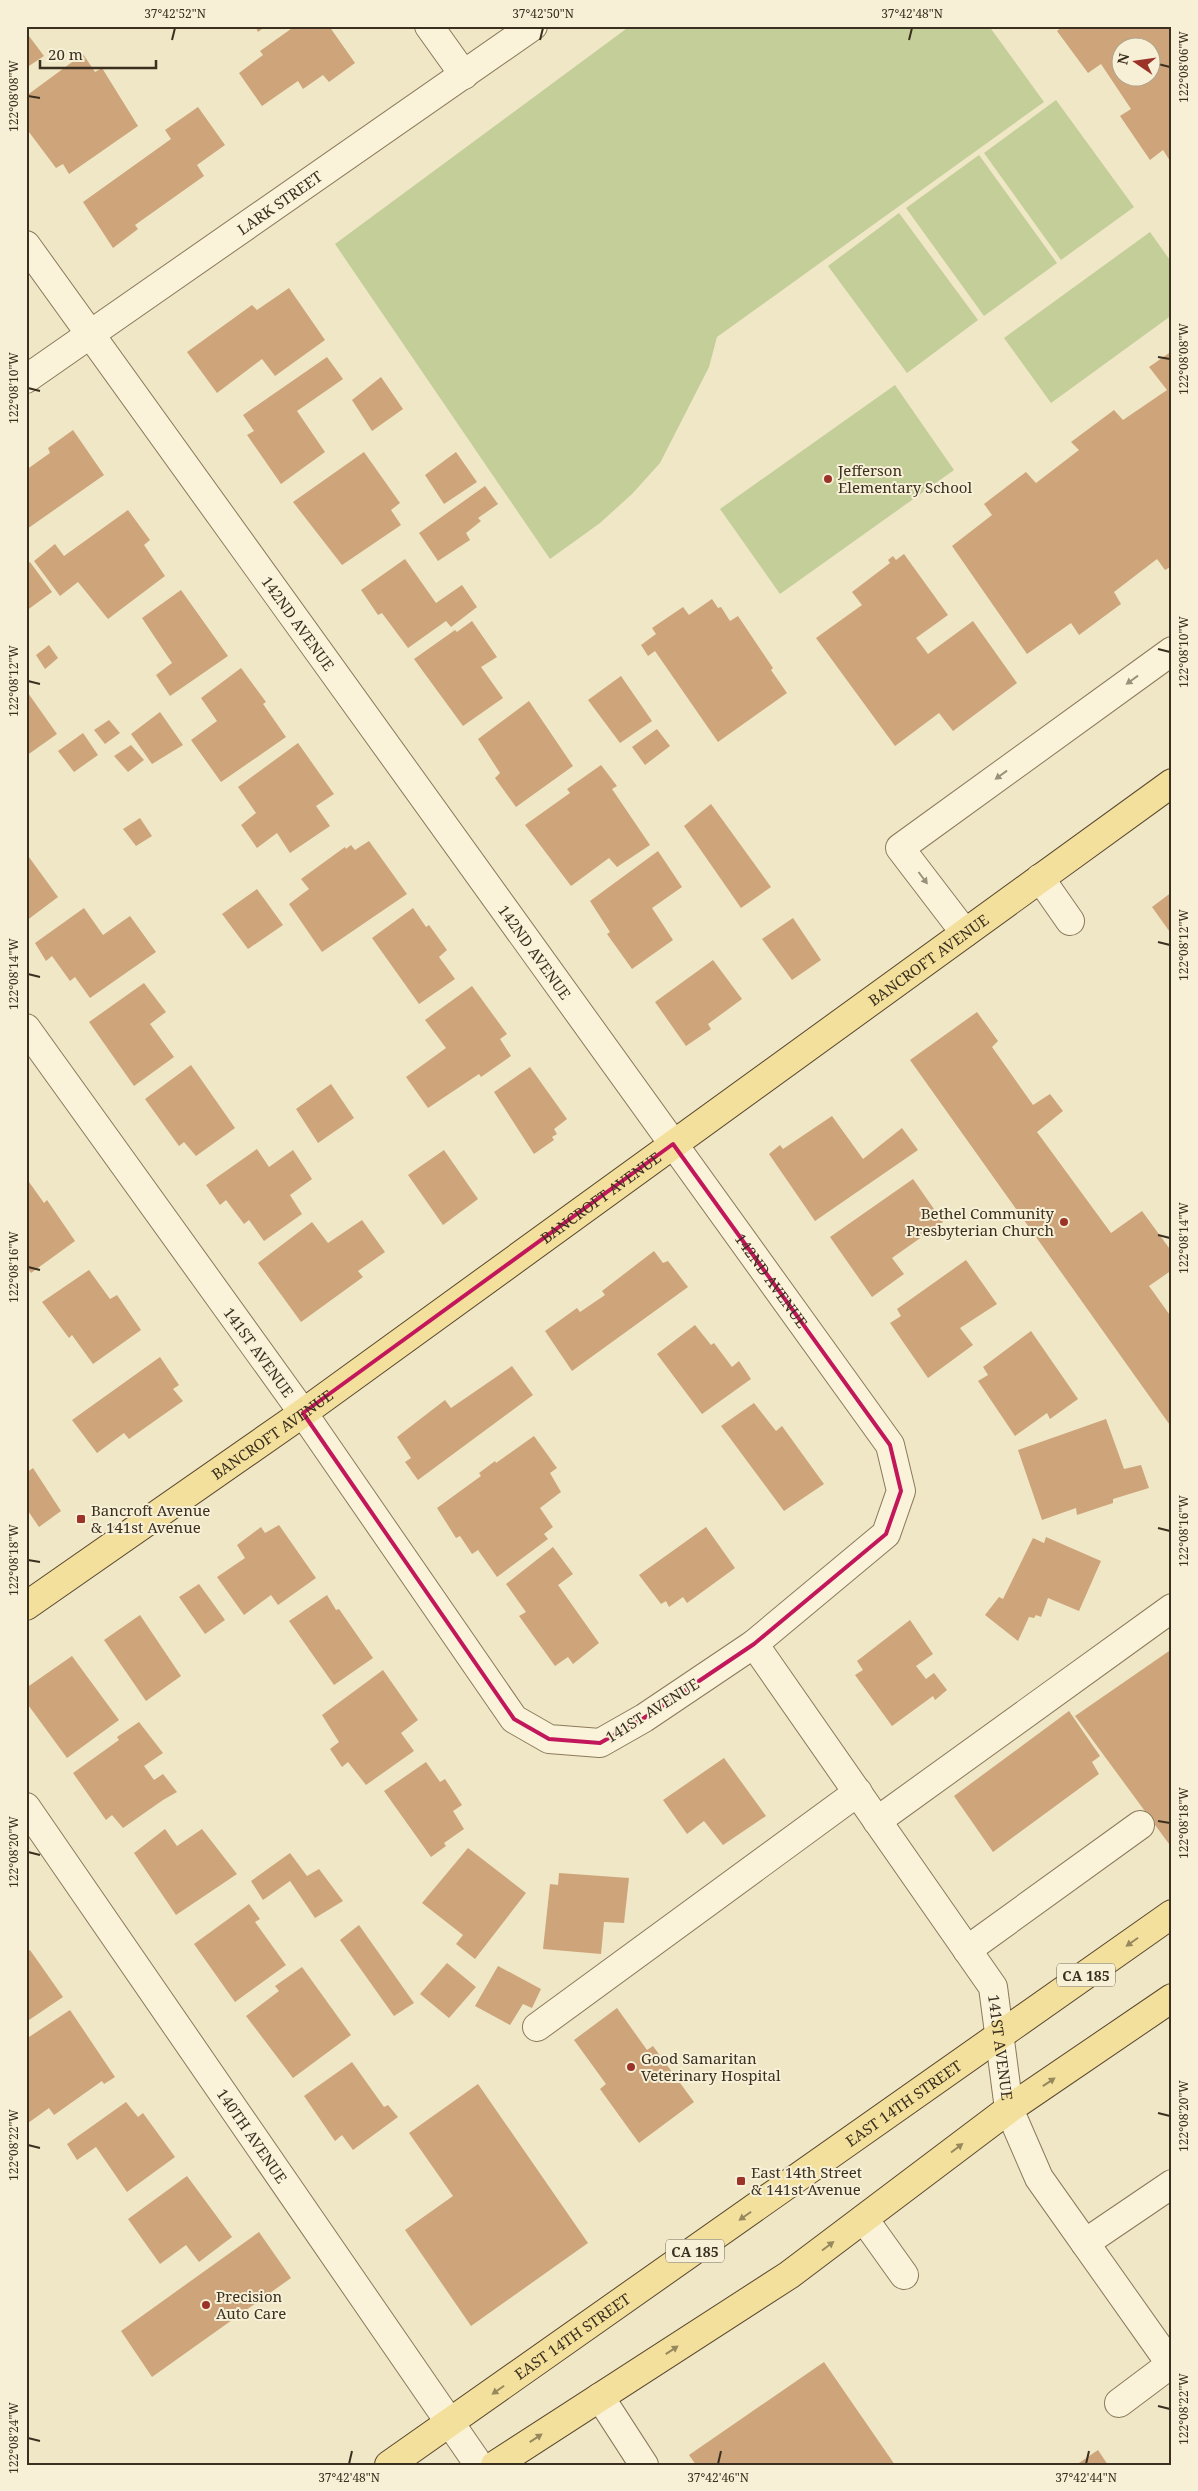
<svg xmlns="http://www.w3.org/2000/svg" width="1198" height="2491" font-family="'Noto Serif',serif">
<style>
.green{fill:#c3ce99}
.building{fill:#cea57b;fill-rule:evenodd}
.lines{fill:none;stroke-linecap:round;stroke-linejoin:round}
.minor-casing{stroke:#8b795b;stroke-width:30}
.major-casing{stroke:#59472f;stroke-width:30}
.minor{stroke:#faf3da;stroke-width:28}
.major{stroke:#f3e09d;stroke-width:28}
.oneway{fill:#9a917c}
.oneway2{fill:#97885e}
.marked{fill:none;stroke:#c2185b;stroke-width:4;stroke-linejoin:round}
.ticks{fill:none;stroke:#3b2f1f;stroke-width:2}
.poi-dot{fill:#9c3329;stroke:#f7f0d6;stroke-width:2}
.labels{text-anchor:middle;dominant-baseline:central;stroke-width:4;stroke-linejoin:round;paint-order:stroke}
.shield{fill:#f7f0d6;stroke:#736956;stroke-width:1}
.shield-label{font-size:14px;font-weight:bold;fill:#3b2f1f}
.street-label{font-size:15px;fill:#3b2f1f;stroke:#f7f0d6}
.poi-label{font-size:15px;fill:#3b2f1f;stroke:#f7f0d6;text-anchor:start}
.neatline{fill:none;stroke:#3b2f1f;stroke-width:2}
.ticks-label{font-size:12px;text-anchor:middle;fill:#3b2f1f}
</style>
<rect width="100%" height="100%" fill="#efe7c6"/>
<!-- green -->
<g class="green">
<path d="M630 26H989L1044 102 717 337 709 367 660 463 632 494 600 523 550 559 335 244Z"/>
<path d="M1056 100 1134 207 1061 260 984 153Z"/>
<path d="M979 155 1057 263 984 316 906 208Z"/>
<path d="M899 213 978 320 907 373 828 266Z"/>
<path d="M1150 232 1172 263V315L1051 403 1004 338Z"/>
<path d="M895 385 954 470 780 594 720 509Z"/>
</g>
<!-- building -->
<g class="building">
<path d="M255 26H266L258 32Z"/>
<path d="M295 26H329L355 63 329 82 323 75 303 89 298 81 262 106 239 73 263 55 260 51Z"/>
<path d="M1063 26H1172V164L1163 150 1150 160 1120 116 1131 109 1101 64 1088 73 1057 31ZM1120 48H1150V78H1120Z"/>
<path d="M26 32 44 56 26 68Z"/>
<path d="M83 54 95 72 102 68 138 126 69 174 63 164 56 168 26 128V96Z"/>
<path d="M198 107 225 145 197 165 204 176 135 225 138 229 113 248 83 202 171 139 165 130Z"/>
<path d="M289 288 325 340 275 376 262 359 217 393 187 352 252 305 257 310Z"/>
<path d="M1172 351V566L1165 570 1157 559 1114 592 1121 604 1079 635 1071 623 1027 654 952 546 992 515 984 504 1026 472 1036 483 1079 450 1071 442 1114 410 1123 420 1167 390 1149 367Z"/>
<path d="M327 357 343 379 297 411 325 452 281 484 247 435 254 431 243 415Z"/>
<path d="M381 377 403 409 372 431 352 400Z"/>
<path d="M73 430 104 475 27 529 26 470 50 453 48 448Z"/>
<path d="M364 452 400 503 391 510 401 525 342 565 293 502Z"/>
<path d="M456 452 477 482 444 504 425 475Z"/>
<path d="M485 486 498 504 478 518 481 521 466 533 470 540 438 561 419 533Z"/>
<path d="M128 510 150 540 144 545 165 576 108 619 78 582 60 596 34 561 55 544 64 556Z"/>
<path d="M904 554 948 615 916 638 928 654 973 621 1017 683 953 731 939 713 895 746 816 638 862 605 852 592 890 563 888 560 893 556 896 560Z"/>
<path d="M405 559 436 603 462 585 477 607 451 627 446 621 408 648 382 613 378 615 361 590Z"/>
<path d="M30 562 52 592 26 611V565Z"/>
<path d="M181 590 228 656 170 696 156 675 172 663 142 618Z"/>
<path d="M712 599 718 608 721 607 730 621 738 616 773 668 771 670 787 693 718 742 655 651 648 656 641 645 656 634 652 628 683 607 689 615Z"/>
<path d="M472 621 497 657 481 667 503 698 463 726 414 659 455 630 457 632Z"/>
<path d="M49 645 58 658 45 669 36 655Z"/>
<path d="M241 668 266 702 263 704 286 737 221 782 191 740 217 721 201 698Z"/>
<path d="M621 676 652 721 620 743 588 700Z"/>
<path d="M28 693 57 734 26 756V694Z"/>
<path d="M529 701 573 766 516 807 495 778 500 773 478 739Z"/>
<path d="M160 712 183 745 152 764 131 734Z"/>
<path d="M109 720 120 733 105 744 94 730Z"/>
<path d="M657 729 670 746 645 765 632 747Z"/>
<path d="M83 733 98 755 74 772 58 751Z"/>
<path d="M298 743 334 794 316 806 330 826 290 853 277 833 257 848 241 825 256 813 238 787Z"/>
<path d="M131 745 144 760 128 772 114 756Z"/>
<path d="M601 765 617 786 612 789 650 845 617 867 609 858 571 886 525 825 570 793 567 789Z"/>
<path d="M711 804 771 887 741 908 684 826Z"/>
<path d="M140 818 152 836 136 846 123 829Z"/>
<path d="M369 841 407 894 322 952 289 904 309 889 301 879 345 847 346 849 351 845 355 850Z"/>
<path d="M658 851 682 887 652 908 673 940 632 969 607 934 610 932 590 901Z"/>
<path d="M26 853 58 897 26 921Z"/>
<path d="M257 889 283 925 248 949 222 914Z"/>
<path d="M1172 892V935L1152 907Z"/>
<path d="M84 908 103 935 130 916 156 952 90 998 75 977 70 981 52 956 46 961 35 943Z"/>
<path d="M413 908 426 927 429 925 447 950 439 957 455 979 419 1004 372 938Z"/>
<path d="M793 918 821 960 792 980 762 939Z"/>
<path d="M713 960 742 999 708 1024 711 1029 686 1046 655 1002Z"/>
<path d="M144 983 166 1012 150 1024 174 1057 134 1086 89 1022Z"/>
<path d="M472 986 507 1034 500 1039 511 1056 481 1077 479 1074 428 1108 406 1077 446 1048 425 1020Z"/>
<path d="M977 1012 998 1041 992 1047 1033 1105 1050 1094 1063 1111 1037 1132 1111 1233 1142 1211 1172 1252V1270L1149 1286 1172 1318V1428L910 1060Z"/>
<path d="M191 1065 235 1128 196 1156 184 1142 179 1146 145 1099Z"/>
<path d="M530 1067 567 1119 554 1129 557 1134 552 1137 554 1140 534 1154 494 1092Z"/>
<path d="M331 1084 354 1118 318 1143 296 1109Z"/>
<path d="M832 1116 863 1159 902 1128 918 1150 815 1221 769 1154 780 1145 783 1149Z"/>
<path d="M257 1149 269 1167 293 1150 312 1179 290 1195 302 1214 264 1241 249 1220 244 1224 226 1200 220 1205 206 1185Z"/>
<path d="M444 1150 478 1199 443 1225 408 1175Z"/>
<path d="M913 1179 943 1222 892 1258 904 1274 872 1297 830 1237Z"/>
<path d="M29 1182 44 1203 47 1200 75 1241 31 1273 26 1266V1184Z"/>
<path d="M362 1220 385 1252 358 1271 363 1277 301 1322 258 1263 312 1222 328 1243Z"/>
<path d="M654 1251 663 1263 668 1261 688 1287 572 1371 545 1331 577 1308 580 1312 605 1295 602 1291Z"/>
<path d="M966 1260 997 1304 960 1328 973 1345 928 1378 890 1323 901 1316 897 1309Z"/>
<path d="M89 1270 110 1299 117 1295 141 1330 93 1364 72 1335 69 1338 42 1302Z"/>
<path d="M695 1325 711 1345 714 1343 732 1367 739 1361 751 1379 702 1414 657 1354Z"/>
<path d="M1031 1331 1078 1399 1050 1419 1047 1413 1015 1436 978 1381 988 1375 983 1367Z"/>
<path d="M160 1357 179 1385 173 1389 183 1401 129 1439 124 1433 97 1453 72 1420Z"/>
<path d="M512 1366 533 1395 418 1480 405 1462 411 1458 397 1437 445 1400 451 1408Z"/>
<path d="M754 1403 776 1431 782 1426 824 1484 784 1511 721 1426Z"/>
<path d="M1106 1419 1124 1469 1141 1465 1149 1488 1113 1499V1503L1077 1515 1076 1508 1042 1520 1018 1450Z"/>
<path d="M534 1436 557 1468 550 1473 561 1492 540 1508 553 1527 544 1534 548 1539 497 1577 478 1550 472 1554 460 1536 456 1538 437 1508 481 1476 479 1473 495 1461 496 1463Z"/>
<path d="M33 1468 61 1511 39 1527 26 1508V1473Z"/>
<path d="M279 1525 316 1578 278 1605 271 1595 244 1615 217 1577 245 1558 237 1545 261 1527 265 1533Z"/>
<path d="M706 1527 735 1568 687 1603 683 1597 669 1607 666 1601 661 1604 639 1575Z"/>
<path d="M1046 1537 1101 1561 1079 1611 1048 1598 1041 1617 1036 1615 1034 1618 1029 1617 1018 1641 985 1615 999 1597 1003 1599 1033 1538 1044 1543Z"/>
<path d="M553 1547 573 1574 558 1585 599 1643 573 1664 568 1657 555 1666 519 1616 526 1612 506 1584Z"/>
<path d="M199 1584 225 1620 205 1634 179 1597Z"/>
<path d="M327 1595 336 1610 339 1609 373 1658 334 1685 289 1621Z"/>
<path d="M140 1615 181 1676 146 1701 104 1640Z"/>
<path d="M910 1620 933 1654 916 1666 926 1679 934 1673 947 1690 935 1700 933 1696 892 1726 855 1675 863 1670 857 1661Z"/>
<path d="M1172 1649V1848L1075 1716Z"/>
<path d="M72 1656 119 1720 67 1758 26 1702V1688Z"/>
<path d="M383 1670 418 1720 401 1733 414 1751 366 1785 348 1762 342 1767 330 1749 339 1742 322 1715Z"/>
<path d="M1069 1711 1100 1756 1092 1762 1099 1774 993 1852 954 1796Z"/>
<path d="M139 1722 163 1753 144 1766 154 1780 163 1774 177 1792 163 1800 123 1828 112 1815 106 1820 73 1773 119 1740 117 1737Z"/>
<path d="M724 1758 766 1816 723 1845 704 1821 687 1834 663 1800Z"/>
<path d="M426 1762 440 1782 445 1779 462 1805 453 1811 464 1829 444 1843 446 1846 431 1857 384 1791Z"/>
<path d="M165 1829 177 1846 202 1829 237 1874 176 1915 134 1853Z"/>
<path d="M468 1848 526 1893 475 1959 456 1944 463 1935 422 1903Z"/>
<path d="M290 1853 307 1876 319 1869 343 1901 315 1918 290 1881 263 1900 251 1881Z"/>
<path d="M559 1873 629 1878 624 1923 604 1922 601 1954 543 1949 550 1884 558 1885Z"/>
<path d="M249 1904 260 1919 255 1922 286 1965 235 2002 194 1944Z"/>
<path d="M359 1925 414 2003 394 2016 340 1940Z"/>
<path d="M30 1950 63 1997 26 2022V1953Z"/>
<path d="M447 1963 476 1987 449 2018 420 1994Z"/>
<path d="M498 1966 541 1989 532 2008 523 2004 510 2025 475 2006Z"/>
<path d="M302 1967 351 2035 293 2078 246 2016 279 1991 275 1986Z"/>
<path d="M617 2008 647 2050 653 2046 694 2102 639 2143 600 2089 606 2084 574 2040Z"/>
<path d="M70 2010 115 2077 104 2084 102 2081 54 2115 49 2108 28 2123 26 2039Z"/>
<path d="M352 2062 384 2107 388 2105 398 2117 353 2150 342 2135 335 2141 304 2096Z"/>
<path d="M478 2084 588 2243 471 2326 405 2230 453 2196 409 2133Z"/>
<path d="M126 2102 138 2117 143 2113 175 2157 127 2192 96 2147 77 2160 67 2144Z"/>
<path d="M187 2176 232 2237 199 2262 186 2245 160 2264 128 2219Z"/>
<path d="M259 2232 291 2278 152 2377 121 2331Z"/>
<path d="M824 2362 895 2465H696L689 2455Z"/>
<path d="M1098 2450 1108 2465H1076Z"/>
</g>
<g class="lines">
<defs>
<g id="minor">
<path d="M429 26 464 75"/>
<path id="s1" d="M26 245 890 1445 901 1491 886 1534 754 1644 644 1718 600 1743 549 1739 514 1719 303 1413 26 1028"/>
<path id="s2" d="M26 379 533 26"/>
<path d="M1040 878 1070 921"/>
<path d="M965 933 900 848 1172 651"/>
<path id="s3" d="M754 1644 993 1987 1009 2109 1039 2178 1172 2366"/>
<path id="s4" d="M26 1807 479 2465"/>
<path d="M877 1821 1172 1608"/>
<path d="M967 1950 1140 1825"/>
<path d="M537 2027 858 1792"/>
<path d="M864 2219 904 2275"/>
<path d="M1085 2243 1172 2184"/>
<path d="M600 2397 644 2465"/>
<path d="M1119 2403 1171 2364"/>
</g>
<g id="major">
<path id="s5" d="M26 1606 303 1413 1172 783"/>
<path id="s6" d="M389 2465 1172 1914"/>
<path d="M495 2465 789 2275 1009 2109 1172 1998"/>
</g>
</defs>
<!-- minor casing -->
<use href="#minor" class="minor-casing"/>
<!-- major casing -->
<use href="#major" class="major-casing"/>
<!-- minor -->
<use href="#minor" class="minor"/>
<!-- major -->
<use href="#major" class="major"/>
</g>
<!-- one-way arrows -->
<defs><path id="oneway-solid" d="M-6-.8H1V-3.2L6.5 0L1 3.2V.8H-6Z" transform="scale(1.25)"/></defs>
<g class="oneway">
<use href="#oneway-solid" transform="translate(1132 680) rotate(144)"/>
<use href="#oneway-solid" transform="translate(1001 775) rotate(144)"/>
<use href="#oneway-solid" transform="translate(923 878) rotate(53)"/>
</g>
<g class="oneway2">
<use href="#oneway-solid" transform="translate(1132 1942) rotate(145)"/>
<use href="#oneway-solid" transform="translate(1049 2082) rotate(-34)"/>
<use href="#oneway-solid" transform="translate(957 2148) rotate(-37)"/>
<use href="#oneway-solid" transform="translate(745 2216) rotate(145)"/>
<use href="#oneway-solid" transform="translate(828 2246) rotate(-37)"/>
<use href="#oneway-solid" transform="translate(672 2350) rotate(-33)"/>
<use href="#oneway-solid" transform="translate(498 2390) rotate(145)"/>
<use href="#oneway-solid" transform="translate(536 2438) rotate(-33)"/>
</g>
<!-- marked area -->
<path class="marked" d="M673 1144 890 1445 901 1491 886 1534 754 1644 644 1718 600 1743 549 1739 514 1719 303 1413Z"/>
<!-- ticks -->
<path class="ticks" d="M172 40 175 28M540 40 543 28M909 40 912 28M1158 64 1170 67M28 96 40 98M1158 357 1170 359M28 388 40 391M1158 649 1170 652M28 681 40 684M1158 942 1170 945M28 974 40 977M1158 1235 1170 1238M28 1267 40 1270M1158 1528 1170 1531M28 1560 40 1562M1158 1821 1170 1823M28 1852 40 1855M1158 2113 1170 2116M28 2145 40 2148M1158 2406 1170 2409M28 2438 40 2441M349 2464 352 2451M718 2464 721 2451M1086 2464 1089 2451"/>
<!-- markers -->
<g class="poi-dot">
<circle cx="828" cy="479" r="5"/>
<circle cx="1064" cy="1222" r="5"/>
<rect x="76" y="1514" width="10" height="10" rx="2.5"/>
<circle cx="631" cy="2067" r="5"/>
<rect x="736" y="2176" width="10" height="10" rx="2.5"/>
<circle cx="206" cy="2305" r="5"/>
</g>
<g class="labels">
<!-- shield labels -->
<g class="shield">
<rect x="1057" y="1963.5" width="58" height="23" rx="4"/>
<rect x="666" y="2239.5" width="58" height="23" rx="4"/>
</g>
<g class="shield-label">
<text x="1086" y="1975">CA 185</text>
<text x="695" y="2251">CA 185</text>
</g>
<!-- street labels -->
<g class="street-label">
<text stroke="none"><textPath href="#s2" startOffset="309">LARK STREET</textPath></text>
<text stroke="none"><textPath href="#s1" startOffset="466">142ND AVENUE</textPath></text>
<text stroke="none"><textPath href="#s1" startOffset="871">142ND AVENUE</textPath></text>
<text stroke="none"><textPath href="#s5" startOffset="1110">BANCROFT AVENUE</textPath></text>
<text stroke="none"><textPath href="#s5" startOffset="705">BANCROFT AVENUE</textPath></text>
<text stroke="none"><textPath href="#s1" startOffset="1276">142ND AVENUE</textPath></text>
<text transform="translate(259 1352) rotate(54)">141ST AVENUE</text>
<text stroke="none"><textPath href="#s5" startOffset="300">BANCROFT AVENUE</textPath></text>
<text transform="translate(652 1710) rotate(-32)">141ST AVENUE</text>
<text stroke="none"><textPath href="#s3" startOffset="479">141ST AVENUE</textPath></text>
<text stroke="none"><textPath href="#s6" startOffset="629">EAST 14TH STREET</textPath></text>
<text stroke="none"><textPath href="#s4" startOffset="399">140TH AVENUE</textPath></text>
<text stroke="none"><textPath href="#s6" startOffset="224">EAST 14TH STREET</textPath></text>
</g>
<!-- poi labels -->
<g class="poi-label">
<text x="838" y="470">Jefferson<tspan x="838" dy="17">Elementary School</tspan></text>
<text x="1054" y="1213" text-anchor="end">Bethel Community<tspan x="1054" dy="17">Presbyterian Church</tspan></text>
<text x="91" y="1510">Bancroft Avenue<tspan x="91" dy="17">&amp; 141st Avenue</tspan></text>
<text x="641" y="2058">Good Samaritan<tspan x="641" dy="17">Veterinary Hospital</tspan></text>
<text x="751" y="2172">East 14th Street<tspan x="751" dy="17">&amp; 141st Avenue</tspan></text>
<text x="216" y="2296">Precision<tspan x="216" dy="17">Auto Care</tspan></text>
</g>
</g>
<!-- border -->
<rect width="1198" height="2491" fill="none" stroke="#f7f0d6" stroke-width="55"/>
<!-- north arrow -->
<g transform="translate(1136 62) rotate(283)"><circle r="24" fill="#f7f0d6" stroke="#aca38d"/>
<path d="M0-4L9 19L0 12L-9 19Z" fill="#9c3329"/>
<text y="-8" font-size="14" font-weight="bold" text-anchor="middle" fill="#3b2f1f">N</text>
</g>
<!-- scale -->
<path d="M40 60v8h116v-8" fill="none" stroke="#3b2f1f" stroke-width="2.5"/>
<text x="48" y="60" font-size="15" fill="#3b2f1f" stroke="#f7f0d6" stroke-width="4" paint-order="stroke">20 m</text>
<rect x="28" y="28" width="1142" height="2436" class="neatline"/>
<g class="ticks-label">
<text x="175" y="18">37°42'52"N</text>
<text x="543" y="18">37°42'50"N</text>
<text x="912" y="18">37°42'48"N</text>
<text transform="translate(1184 67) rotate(-90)" y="4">122°08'06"W</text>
<text transform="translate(14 96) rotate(-90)" y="4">122°08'08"W</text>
<text transform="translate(1184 359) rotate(-90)" y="4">122°08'08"W</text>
<text transform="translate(14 388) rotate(-90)" y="4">122°08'10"W</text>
<text transform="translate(1184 652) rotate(-90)" y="4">122°08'10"W</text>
<text transform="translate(14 681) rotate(-90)" y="4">122°08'12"W</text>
<text transform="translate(1184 945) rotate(-90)" y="4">122°08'12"W</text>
<text transform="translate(14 974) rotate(-90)" y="4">122°08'14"W</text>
<text transform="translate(1184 1238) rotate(-90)" y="4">122°08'14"W</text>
<text transform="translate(14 1267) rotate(-90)" y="4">122°08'16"W</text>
<text transform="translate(1184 1531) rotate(-90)" y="4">122°08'16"W</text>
<text transform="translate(14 1560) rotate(-90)" y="4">122°08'18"W</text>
<text transform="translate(1184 1823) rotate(-90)" y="4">122°08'18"W</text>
<text transform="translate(14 1852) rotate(-90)" y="4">122°08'20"W</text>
<text transform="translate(1184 2116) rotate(-90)" y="4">122°08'20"W</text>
<text transform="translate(14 2145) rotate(-90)" y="4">122°08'22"W</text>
<text transform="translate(1184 2409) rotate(-90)" y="4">122°08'22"W</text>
<text transform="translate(14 2438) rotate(-90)" y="4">122°08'24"W</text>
<text x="349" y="2482">37°42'48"N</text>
<text x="718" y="2482">37°42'46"N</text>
<text x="1086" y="2482">37°42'44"N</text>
</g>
</svg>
